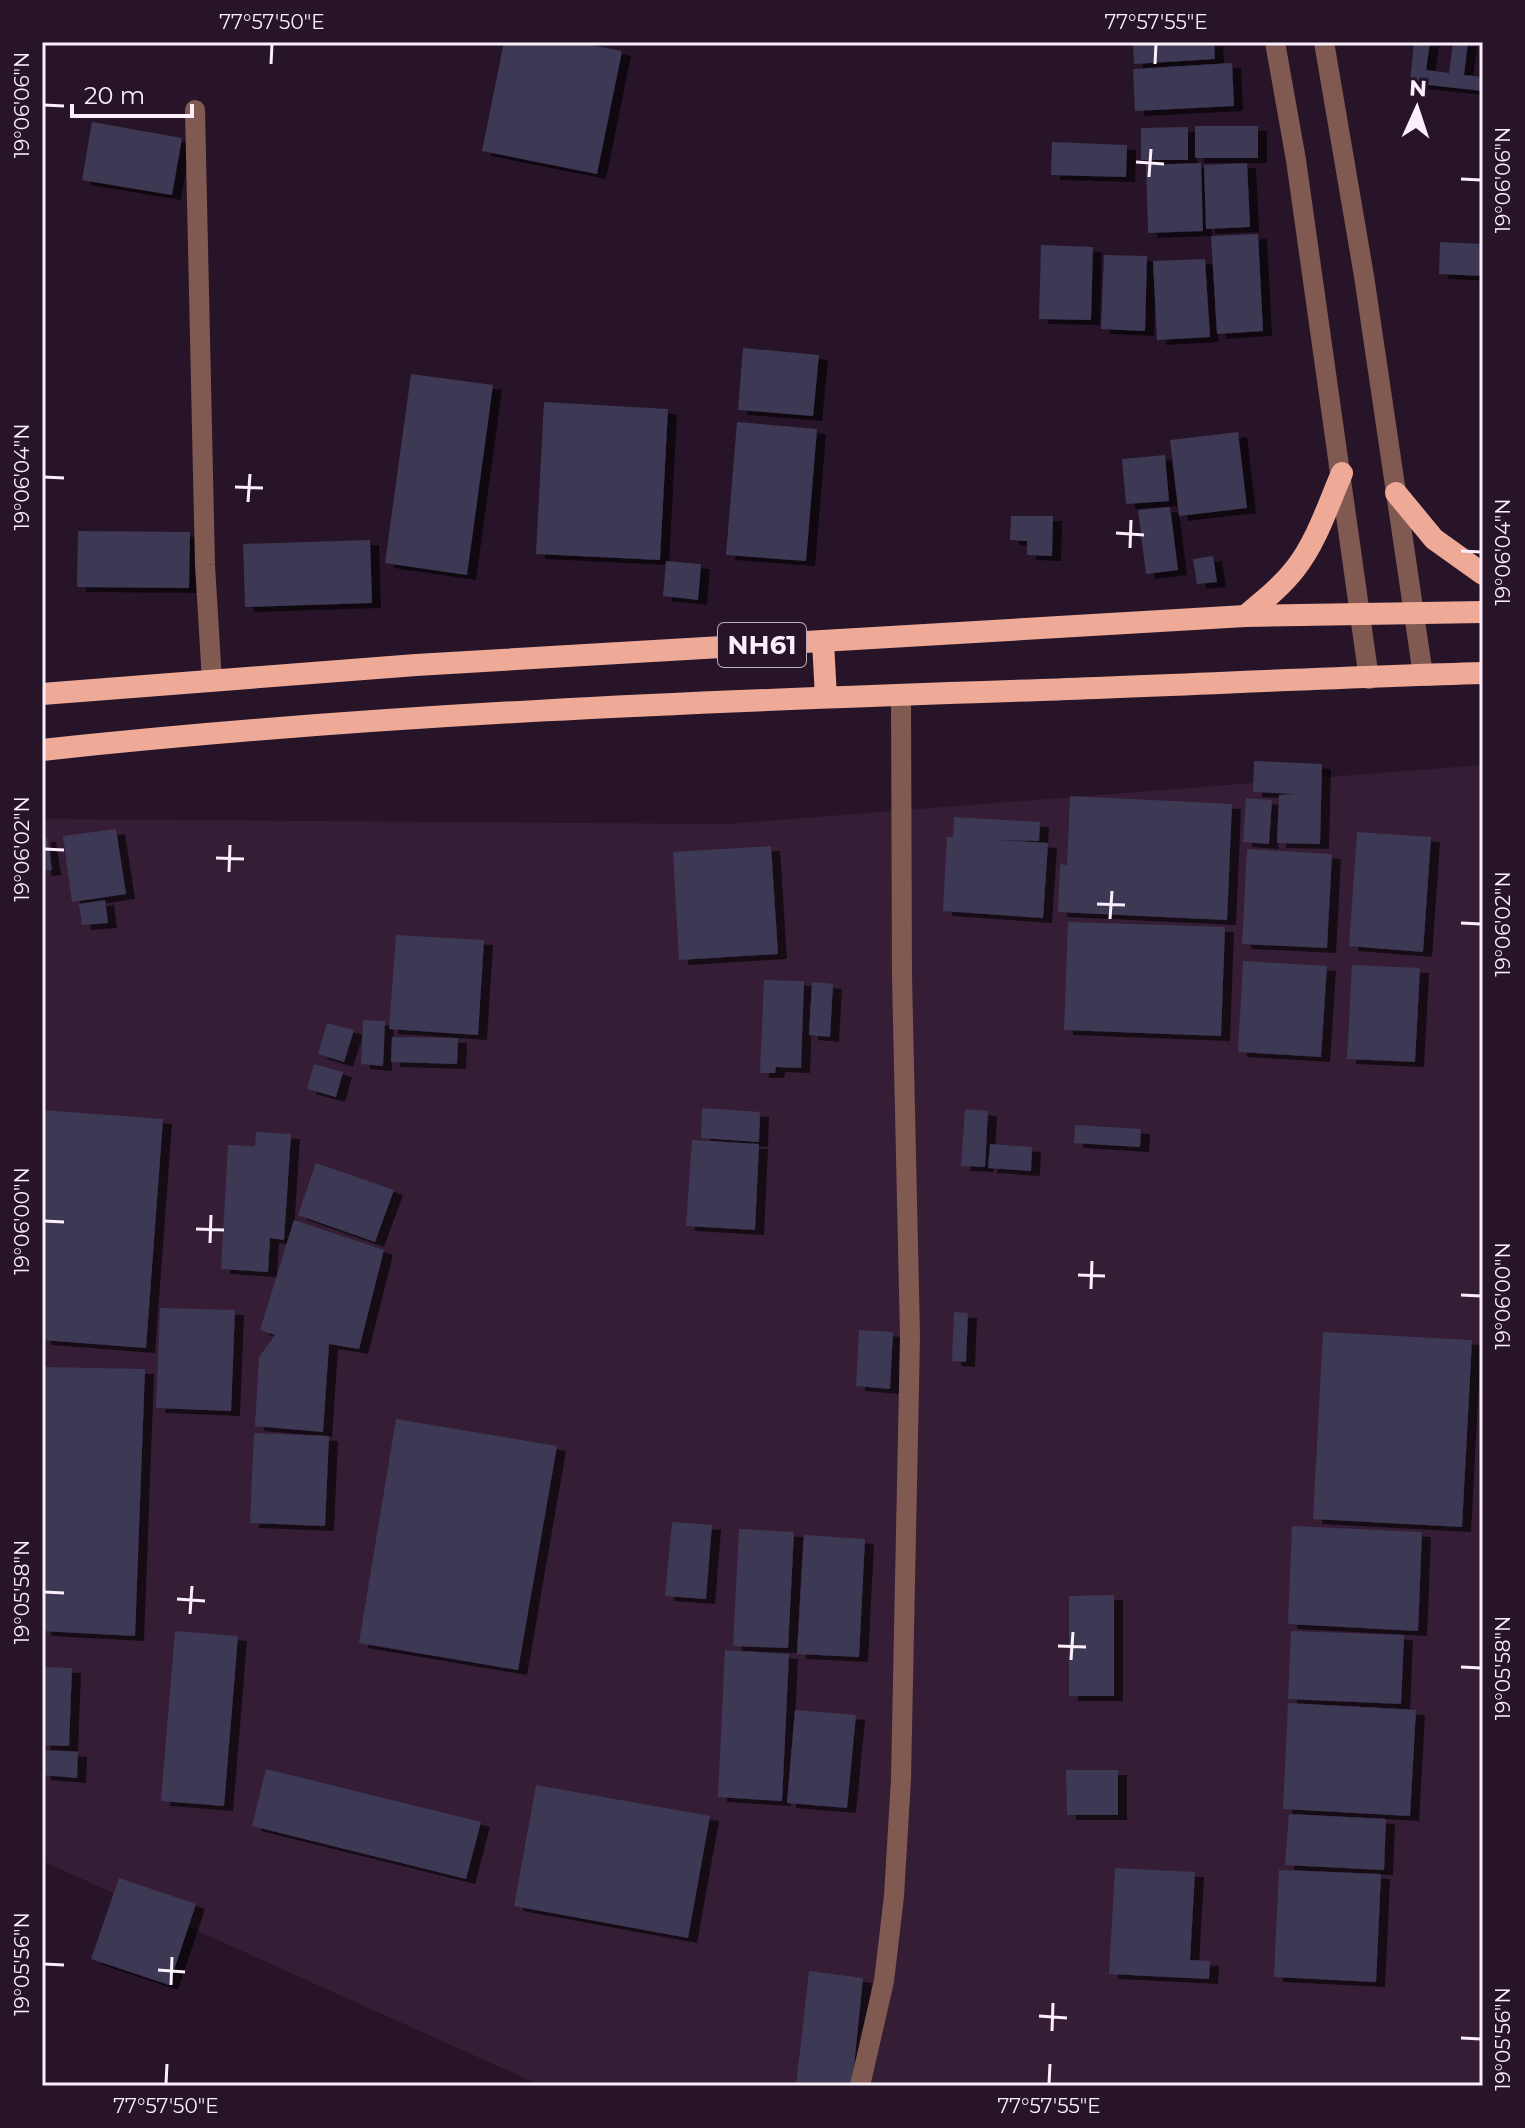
<svg xmlns="http://www.w3.org/2000/svg" width="1525" height="2128" font-family="Montserrat,sans-serif">
<style>
.built{fill:#351d36}
.building{fill:#3d3853;filter:url(#shadow)}
.lines{fill:none;stroke-linecap:round;stroke-linejoin:round}
.service{stroke:#805a50;stroke-width:20}
.minor{stroke:#805a50;stroke-width:20}
.tertiary{stroke:#805a50;stroke-width:20}
.trunk{stroke:#eea997;stroke-width:22}
.ticks{fill:none;stroke:#fceffc;stroke-width:3}
.labels{text-anchor:middle;dominant-baseline:central;stroke-width:6;stroke-linejoin:round;paint-order:stroke}
.shield{fill:#271428;stroke:#bcadbc;stroke-width:2}
.shield-label{font-size:26px;font-weight:bold;fill:#fceffc}
.neatline{fill:none;stroke:#fceffc;stroke-width:3}
.ticks-label{font-size:20px;text-anchor:middle;fill:#fceffc}
</style>
<defs>
<filter id="shadow"><feDropShadow dx="9" dy="5" stdDeviation="0" flood-color="#0009"/></filter>
</defs>
<rect width="100%" height="100%" fill="#271428"/>
<!-- built -->
<path class="built" d="M1483 765V2086H542L42 1861V819L727 824Z"/>
<!-- building -->
<g class="building">
<path d="M504 42H577L622 51 597 174 482 151Z"/>
<path d="M1133 42H1214L1215 59 1134 64Z"/>
<path d="M1414 42H1430L1426 70 1449 73 1453 42H1468L1464 75 1483 77V91L1410 83Z"/>
<path d="M1232 63 1234 106 1135 111 1133 69Z"/>
<path d="M92 122 182 138 172 195 82 180Z"/>
<rect x="1195" y="126" width="63" height="32"/>
<path d="M1188 127V160H1141V128Z"/>
<path d="M1052 142 1127 145 1126 177 1051 175Z"/>
<path d="M1201 163 1203 231 1148 233 1146 165Z"/>
<path d="M1247 163 1250 227 1206 229 1204 165Z"/>
<path d="M1258 234 1263 331 1217 334 1211 236Z"/>
<path d="M1440 242 1483 244V276L1439 274Z"/>
<path d="M1041 245 1093 247 1091 320 1039 319Z"/>
<path d="M1104 255 1147 256 1145 331 1101 329Z"/>
<path d="M1205 259 1210 337 1157 340 1153 261Z"/>
<path d="M743 348 819 355 813 416 738 410Z"/>
<path d="M411 374 493 385 467 575 385 563Z"/>
<path d="M544 402 668 409 660 560 536 554Z"/>
<path d="M737 422 817 429 806 561 726 555Z"/>
<path d="M1238 432 1247 508 1179 516 1170 440Z"/>
<path d="M1165 455 1169 501 1126 504 1122 459Z"/>
<path d="M1170 507 1178 570 1146 574 1138 510Z"/>
<path d="M1011 516H1053L1052 556 1027 555V541L1010 540Z"/>
<path d="M78 531 190 532 189 588 77 587Z"/>
<path d="M370 540 372 603 245 607 243 544Z"/>
<path d="M1213 556 1217 582 1197 584 1193 559Z"/>
<path d="M666 561 701 564 698 600 663 596Z"/>
<path d="M1254 761 1322 764 1320 844 1277 843 1279 795 1297 794 1253 792Z"/>
<path d="M1070 796 1232 804 1227 920 1058 912 1060 864 1067 865Z"/>
<path d="M1246 798 1272 800 1269 844 1243 842Z"/>
<path d="M954 817 1040 822 1039 841 998 840 1048 843 1043 918 943 911 947 837H953Z"/>
<path d="M116 829 126 894 72 902 63 836Z"/>
<path d="M1357 832 1431 837 1423 952 1349 946Z"/>
<path d="M42 837H47L52 870 42 871Z"/>
<path d="M771 846 778 954 679 960 673 852Z"/>
<path d="M1247 849 1332 854 1327 948 1242 944Z"/>
<path d="M105 900 108 923 82 925 79 904Z"/>
<path d="M1068 922 1225 927 1221 1036 1064 1030Z"/>
<path d="M396 935 484 940 478 1035 389 1029Z"/>
<path d="M1243 961 1327 966 1321 1057 1238 1052Z"/>
<path d="M1352 965 1420 968 1415 1062 1347 1059Z"/>
<path d="M764 980 804 981 801 1068 776 1067 775 1073H760Z"/>
<path d="M812 982 833 984 830 1037 809 1035Z"/>
<path d="M363 1020 385 1021 383 1066 361 1064Z"/>
<path d="M327 1023 354 1030 344 1062 318 1054Z"/>
<path d="M392 1037 458 1038 457 1064 391 1062Z"/>
<path d="M314 1064 343 1072 336 1097 307 1089Z"/>
<path d="M702 1108 760 1112 759 1142 701 1138Z"/>
<path d="M965 1109 988 1111 985 1167 961 1166Z"/>
<path d="M42 1110 163 1119 146 1348 42 1340Z"/>
<path d="M1075 1125 1141 1129 1140 1147 1074 1143Z"/>
<path d="M256 1132 291 1134 284 1240 270 1238 268 1272 221 1269 228 1145 255 1146Z"/>
<path d="M692 1140 759 1144 755 1230 686 1226Z"/>
<path d="M990 1144 1032 1147 1031 1171 988 1168Z"/>
<path d="M316 1163 394 1190 375 1242 298 1215Z"/>
<path d="M294 1220 384 1250 359 1349 329 1344 323 1432 255 1426 259 1357 275 1335 260 1330Z"/>
<path d="M160 1308 235 1310 231 1411 156 1408Z"/>
<path d="M954 1312 968 1313 966 1362 952 1361Z"/>
<path d="M859 1330 893 1332 890 1389 856 1386Z"/>
<path d="M1323 1332 1472 1340 1462 1527 1313 1519Z"/>
<path d="M42 1367 145 1369 135 1636 42 1631Z"/>
<path d="M396 1419 557 1446 518 1670 359 1643Z"/>
<path d="M254 1433 329 1436 325 1526 250 1523Z"/>
<path d="M672 1522 712 1525 706 1599 665 1596Z"/>
<path d="M1292 1526 1422 1532 1418 1631 1288 1624Z"/>
<path d="M739 1529 794 1532 788 1648 733 1646Z"/>
<path d="M804 1535 865 1539 859 1657 797 1654Z"/>
<path d="M1114 1595V1696H1069V1596Z"/>
<path d="M175 1631 238 1636 224 1806 161 1801Z"/>
<path d="M1291 1631 1404 1635 1401 1704 1288 1699Z"/>
<path d="M725 1650 789 1654 782 1801 718 1797Z"/>
<path d="M42 1667 72 1668 69 1746 42 1745Z"/>
<path d="M1288 1703 1416 1710 1410 1816 1283 1809Z"/>
<path d="M795 1710 856 1715 847 1808 787 1803Z"/>
<path d="M42 1750 78 1752 77 1778 42 1775Z"/>
<path d="M266 1769 481 1822 466 1879 252 1826Z"/>
<path d="M1066 1770H1118V1815H1067Z"/>
<path d="M536 1785 710 1816 688 1938 514 1906Z"/>
<path d="M1289 1814 1386 1819 1384 1870 1285 1865Z"/>
<path d="M1115 1868 1195 1872 1190 1960 1210 1961 1209 1979 1109 1974Z"/>
<path d="M1279 1870 1381 1874 1376 1982 1274 1977Z"/>
<path d="M119 1878 196 1904 169 1985 91 1959Z"/>
<path d="M809 1971 863 1978 852 2086H796Z"/>
</g>
<g class="lines">
<!-- service -->
<path class="service" d="M860 2086 884 1981 894 1896 901 1779 910 1336 902 976 901 695"/>
<!-- minor -->
<path class="minor" d="M195 110 205 565 212 681"/>
<!-- tertiary -->
<g class="tertiary">
<path d="M1275 42 1296 160 1369 679"/>
<path d="M1324 42 1364 276 1423 675"/>
</g>
<!-- trunk -->
<g class="trunk">
<path d="M1396 493 1434 539 1483 574"/>
<path d="M1245 616C1263 601 1281 587 1295 569 1317 541 1328 505 1342 473"/>
<path d="M823 642 826 697"/>
<path d="M42 694 416 665 1245 616 1483 612"/>
<path d="M42 750C374 714 707 701 1041 690 1188 685 1336 677 1483 673"/>
</g>
</g>
<!-- ticks -->
<path class="ticks" d="M271 64 272 44M1155 64 1156 44M44 105 64 106M1136 162 1164 164M1149 177 1151 149M1461 179 1481 180M44 477 64 478M235 487 263 488M248 502 250 474M1116 533 1144 535M1130 548 1131 520M1461 551 1481 552M44 849 64 850M216 858 244 859M229 872 230 845M1097 904 1125 905M1110 919 1112 891M1461 923 1481 924M44 1221 64 1222M196 1229 224 1230M210 1243 211 1215M1078 1275 1105 1276M1091 1289 1092 1261M1461 1295 1481 1296M44 1592 64 1593M177 1599 205 1601M190 1614 192 1586M1058 1646 1086 1647M1071 1660 1073 1632M1461 1667 1481 1668M44 1964 64 1965M158 1970 185 1972M171 1985 172 1957M1039 2016 1067 2018M1052 2031 1053 2003M1461 2038 1481 2039M166 2084 167 2064M1049 2084 1050 2064"/>
<g class="labels">
<!-- shield labels -->
<rect class="shield" x="718" y="623" width="88" height="44" rx="6"/>
<g class="shield-label">
<text x="762" y="645">NH61</text>
</g>
</g>
<!-- border -->
<rect width="1525" height="2128" fill="none" stroke="#271428" stroke-width="88"/>
<!-- north arrow -->
<g transform="translate(1417 108) rotate(3)" stroke="#271428" stroke-width="6" paint-order="stroke">
<path d="M0-6L14 30L0 20L-14 30Z" fill="#fceffc"/>
<text y="-12" font-size="22" font-weight="bold" text-anchor="middle" fill="#fceffc">N</text>
</g>
<!-- scale -->
<path d="M72 104v12h120v-12" fill="none" stroke="#fceffc" stroke-width="4"/>
<text x="84" y="104" font-size="24" fill="#fceffc" stroke="#271428" stroke-width="6" paint-order="stroke">20 m</text>
<rect x="44" y="44" width="1437" height="2040" class="neatline"/>
<g class="ticks-label">
<text x="272" y="29">77°57'50"E</text>
<text x="1156" y="29">77°57'55"E</text>
<text transform="translate(22 105) rotate(-90)" y="7">19°06'06"N</text>
<text transform="translate(1503 180) rotate(-90)" y="7">19°06'06"N</text>
<text transform="translate(22 477) rotate(-90)" y="7">19°06'04"N</text>
<text transform="translate(1503 552) rotate(-90)" y="7">19°06'04"N</text>
<text transform="translate(22 849) rotate(-90)" y="7">19°06'02"N</text>
<text transform="translate(1503 924) rotate(-90)" y="7">19°06'02"N</text>
<text transform="translate(22 1221) rotate(-90)" y="7">19°06'00"N</text>
<text transform="translate(1503 1296) rotate(-90)" y="7">19°06'00"N</text>
<text transform="translate(22 1592) rotate(-90)" y="7">19°05'58"N</text>
<text transform="translate(1503 1668) rotate(-90)" y="7">19°05'58"N</text>
<text transform="translate(22 1964) rotate(-90)" y="7">19°05'56"N</text>
<text transform="translate(1503 2039) rotate(-90)" y="7">19°05'56"N</text>
<text x="166" y="2113">77°57'50"E</text>
<text x="1049" y="2113">77°57'55"E</text>
</g>
</svg>
